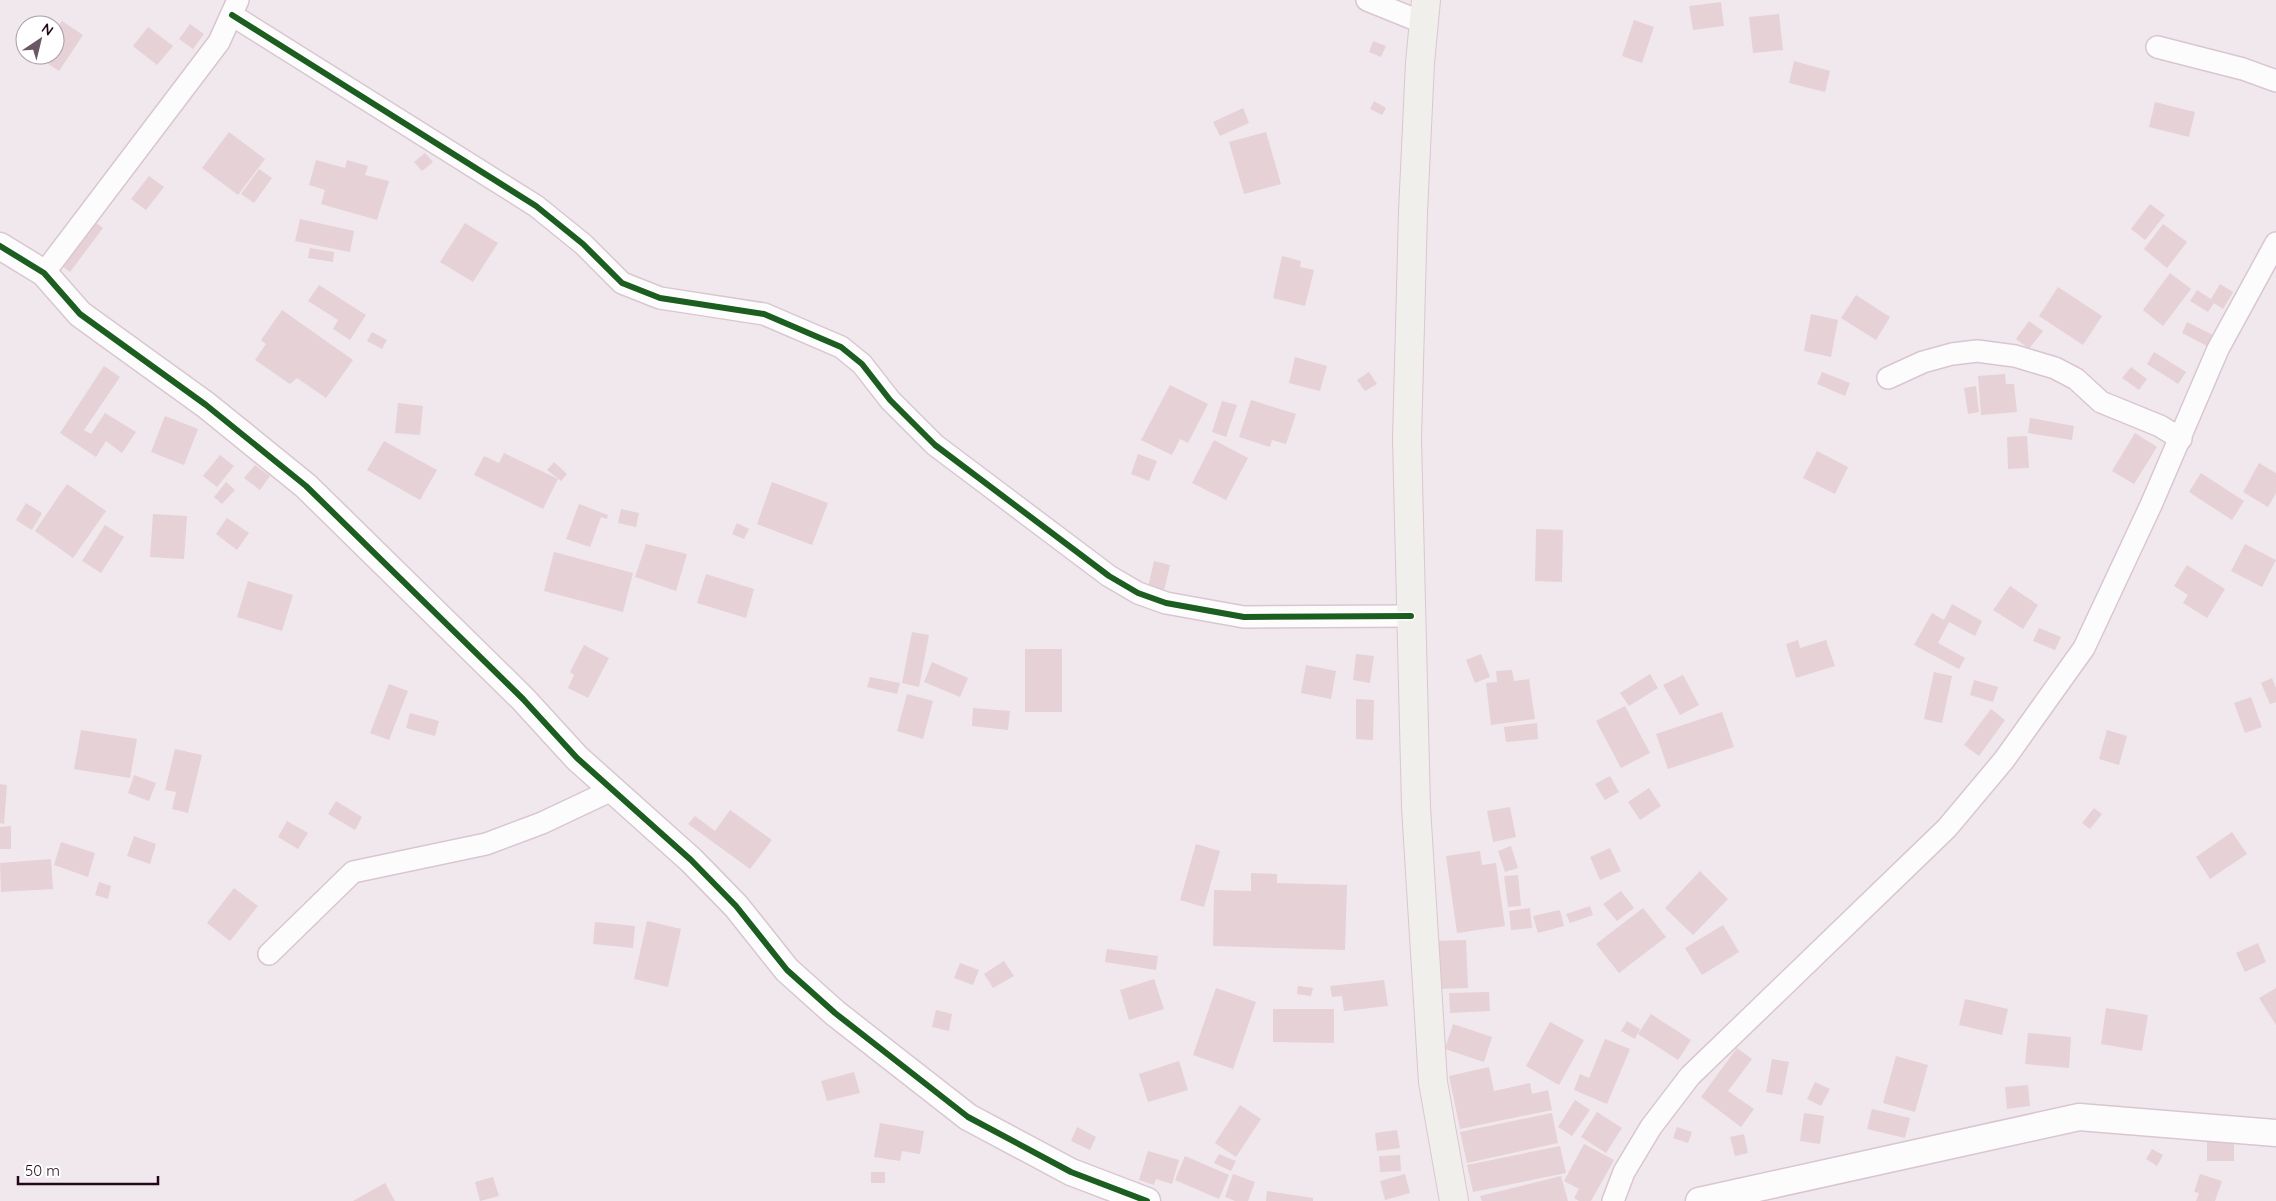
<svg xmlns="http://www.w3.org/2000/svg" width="2276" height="1201" font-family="Quicksand,sans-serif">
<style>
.building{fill:#e5d1d6}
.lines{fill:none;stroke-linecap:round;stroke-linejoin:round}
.minor-casing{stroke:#d9c6d1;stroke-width:24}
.tertiary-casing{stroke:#d9c6d1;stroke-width:29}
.secondary-casing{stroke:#d9c6d1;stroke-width:30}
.minor{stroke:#fdfcfc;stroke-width:21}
.tertiary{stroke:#fdfcfc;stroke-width:26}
.secondary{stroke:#f0efec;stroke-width:28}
.cycleway-casing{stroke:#fff;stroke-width:9}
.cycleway{stroke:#1b5e20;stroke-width:6}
</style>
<rect width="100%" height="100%" fill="#f1e8ed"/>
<!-- building -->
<g class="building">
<path d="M1721 2 1724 26 1693 30 1689 6Z"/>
<path d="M1779 14 1783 50 1753 53 1749 17Z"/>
<path d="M1634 20 1654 27 1642 63 1622 56Z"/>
<path d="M62 21 83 35 59 71 38 57 39 55H55V31Z"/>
<path d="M190 24 204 34 193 49 179 39Z"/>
<path d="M148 27 173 46 157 65 133 46Z"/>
<path d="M1373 41 1386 46 1381 57 1369 52Z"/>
<path d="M1794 61 1830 71 1825 92 1789 83Z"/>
<path d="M1374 101 1386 108 1382 115 1370 109Z"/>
<path d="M2155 102 2195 112 2189 137 2149 127Z"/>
<path d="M1243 108 1249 123 1220 136 1213 122Z"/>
<path d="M229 132 265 159 238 195 202 168Z"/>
<path d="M1266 132 1281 184 1244 194 1229 142Z"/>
<path d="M425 153 433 162 422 171 414 162Z"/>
<path d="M316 160 345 168 347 160 368 166 365 175 389 181 377 220 321 204 325 190 309 185Z"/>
<path d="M259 169 272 178 254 203 241 194Z"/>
<path d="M149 176 164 187 146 210 131 199Z"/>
<path d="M2150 204 2165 215 2145 240 2131 229Z"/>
<path d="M90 218 103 228 70 272 57 262Z"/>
<path d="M300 219 354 231 350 252 295 241Z"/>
<path d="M465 223 498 243 473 282 440 262Z"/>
<path d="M2163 224 2187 242 2167 268 2144 249Z"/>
<path d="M310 248 334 252 333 262 308 258Z"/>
<path d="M1282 256 1301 261 1300 267 1314 270 1305 306 1273 298Z"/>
<path d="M2170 273 2191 289 2163 326 2143 310Z"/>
<path d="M2220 284 2233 292 2223 309 2214 303 2208 312 2190 301 2197 290 2211 299Z"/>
<path d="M319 285 366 315 350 340 333 329 338 320 308 301Z"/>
<path d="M2058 287 2102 316 2083 345 2039 316Z"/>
<path d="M1856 295 1890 317 1876 340 1841 318Z"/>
<path d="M282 310 353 360 326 398 297 378 290 384 255 360 266 344 261 340Z"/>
<path d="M1811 314 1838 320 1831 357 1804 351Z"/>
<path d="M2029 321 2043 331 2029 349 2016 339Z"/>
<path d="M2187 322 2213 335 2207 346 2182 333Z"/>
<path d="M372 332 387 340 382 349 367 341Z"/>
<path d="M2154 352 2186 372 2178 384 2147 364Z"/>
<path d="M1295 357 1327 366 1320 391 1289 383Z"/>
<path d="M104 366 120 377 84 430 91 434 105 413 136 432 122 453 106 441 96 457 60 433Z"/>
<path d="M2131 367 2147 379 2139 390 2122 378Z"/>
<path d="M1369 372 1377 384 1365 391 1357 380Z"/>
<path d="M1822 372 1850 383 1845 396 1817 384Z"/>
<path d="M2005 374 2006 384H2014L2017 412 1981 415 1978 376Z"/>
<path d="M1170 385 1208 404 1188 443 1180 439 1172 455 1141 440Z"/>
<path d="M1976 386 1979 412 1968 414 1964 388Z"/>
<path d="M1251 400 1296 414 1286 444 1272 440 1270 447 1239 437Z"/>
<path d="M1222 401 1237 405 1226 437 1212 432Z"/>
<path d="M398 403 423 406 420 435 395 433Z"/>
<path d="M165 416 198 429 184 465 151 452Z"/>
<path d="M2030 418 2074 426 2072 440 2028 433Z"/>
<path d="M2135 433 2157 447 2134 484 2112 471Z"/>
<path d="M2027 436 2029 468 2008 469 2007 437Z"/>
<path d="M1214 440 1248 458 1226 500 1192 483Z"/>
<path d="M384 441 437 470 420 500 367 470Z"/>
<path d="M1817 451 1848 467 1835 494 1803 478Z"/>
<path d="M504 453 558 479 543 509 474 475 484 456 499 463Z"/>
<path d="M1138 454 1157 461 1149 481 1131 474Z"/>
<path d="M220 455 234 466 217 487 203 476Z"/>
<path d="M554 462 567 474 561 481 547 470Z"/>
<path d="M2259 463 2276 473V493L2268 507 2243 492Z"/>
<path d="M255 465 270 476 260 490 244 478Z"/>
<path d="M2201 473 2244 501 2232 520 2189 492Z"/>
<path d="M226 482 235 490 222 504 214 497Z"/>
<path d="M772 482 828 503 812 545 757 524Z"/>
<path d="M67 484 106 511 73 558 35 531Z"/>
<path d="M26 503 42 513 32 530 16 520Z"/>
<path d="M579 504 608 515 607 519 601 517 590 547 566 539Z"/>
<path d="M621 509 639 513 636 527 618 523Z"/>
<path d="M153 514 187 516 184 559 150 557Z"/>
<path d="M227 518 249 533 237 550 216 534Z"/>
<path d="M737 523 749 529 744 539 732 534Z"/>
<path d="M105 525 124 537 101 573 82 561Z"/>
<path d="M1536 529 1563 530 1562 582 1535 581Z"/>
<path d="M646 544 687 554 676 591 635 577Z"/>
<path d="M2245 544 2276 560 2262 587 2231 571Z"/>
<path d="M554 552 633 573 623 612 544 591Z"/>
<path d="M1154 561 1170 565 1164 591 1148 587Z"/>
<path d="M2187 565 2225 589 2207 618 2183 603 2188 595 2174 586Z"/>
<path d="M706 574 754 589 746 618 697 603Z"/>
<path d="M248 581 293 595 282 631 237 617Z"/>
<path d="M2010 586 2038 605 2023 629 1993 610Z"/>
<path d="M1952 604 1982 621 1975 636 1949 622 1938 643 1965 658 1959 669 1914 645 1932 613 1944 620Z"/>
<path d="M2039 628 2061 637 2055 650 2033 641Z"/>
<path d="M912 632 929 635 919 687 902 683Z"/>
<path d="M1798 640 1800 648 1826 640 1835 666 1796 678 1786 644Z"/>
<path d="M584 645 609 658 588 698 568 688 574 675 570 672Z"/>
<rect x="1025" y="649" width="37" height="63"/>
<path d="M1356 654 1374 656 1370 683 1353 680Z"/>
<path d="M1481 654 1490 677 1475 683 1466 660Z"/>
<path d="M932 662 968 678 960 697 924 682Z"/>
<path d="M1306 665 1336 671 1331 699 1301 693Z"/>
<path d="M1512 670 1514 681 1529 679 1535 719 1491 725 1486 683 1497 682 1496 671Z"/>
<path d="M1934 672 1952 676 1942 723 1924 719Z"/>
<path d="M1650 674 1658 688 1629 706 1620 693Z"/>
<path d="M1683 675 1699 705 1680 715 1663 685Z"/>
<path d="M870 677 900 683 897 694 867 687Z"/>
<path d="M2272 678 2276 688V702L2270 704 2261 683Z"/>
<path d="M1974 680 1998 687 1993 702 1970 695Z"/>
<path d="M389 684 408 691 389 740 370 733Z"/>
<path d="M907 694 933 701 923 739 897 731Z"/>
<path d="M2251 697 2262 727 2245 733 2234 703Z"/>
<path d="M1356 699 1374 700 1373 740 1356 739Z"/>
<path d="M1625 706 1650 753 1621 768 1596 721Z"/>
<path d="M973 708 1010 711 1008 730 972 726Z"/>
<path d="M1991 709 2005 720 1979 756 1964 745Z"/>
<path d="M1722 712 1734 747 1668 769 1656 734Z"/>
<path d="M410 713 439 721 435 736 406 728Z"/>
<path d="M1537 723 1538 739 1506 742 1504 727Z"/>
<path d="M81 730 137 739 130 778 74 769Z"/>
<path d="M2107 730 2127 736 2119 765 2099 759Z"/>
<path d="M175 749 202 755 188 813 172 809 176 792 165 790Z"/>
<path d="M134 775 156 783 149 801 128 793Z"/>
<path d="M1610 776 1619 792 1605 800 1595 784Z"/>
<path d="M0 784 7 785 4 824 0 823Z"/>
<path d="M1649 788 1661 806 1640 820 1628 802Z"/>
<path d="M336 801 362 817 355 830 328 814Z"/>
<path d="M1510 807 1516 837 1493 842 1487 811Z"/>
<path d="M2094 808 2102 814 2090 829 2082 823Z"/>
<path d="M730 810 772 840 750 869 688 824 695 816 715 831Z"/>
<path d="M287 821 308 833 298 849 278 837Z"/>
<path d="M11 826V849H0V827Z"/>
<path d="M2232 832 2247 854 2210 879 2196 857Z"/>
<path d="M134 836 156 844 150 864 127 856Z"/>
<path d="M61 842 95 853 88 877 54 865Z"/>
<path d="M1196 844 1220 851 1204 907 1180 900Z"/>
<path d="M1511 846 1518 868 1505 872 1498 851Z"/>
<path d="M1610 848 1621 871 1600 880 1590 857Z"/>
<path d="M1480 851 1482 865 1496 863 1505 926 1457 933 1446 856Z"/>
<path d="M51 859 53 889 1 892 0 863Z"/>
<path d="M1700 871 1728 899 1693 935 1665 908Z"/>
<path d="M1251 873 1277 874V883L1347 885 1345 950 1213 946 1214 890 1251 891Z"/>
<path d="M1518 875 1521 906 1508 907 1504 876Z"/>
<path d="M99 882 111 886 108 899 95 895Z"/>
<path d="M234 888 258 906 230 941 207 923Z"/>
<path d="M1621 891 1634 908 1617 921 1603 904Z"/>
<path d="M1590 906 1593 915 1570 923 1566 914Z"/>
<path d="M1530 908 1532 928 1511 930 1509 911Z"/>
<path d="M1643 908 1666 937 1619 973 1596 944Z"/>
<path d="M1560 910 1564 926 1538 933 1533 916Z"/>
<path d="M647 921 681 929 668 987 634 979Z"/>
<path d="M595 922 635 926 633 948 593 944Z"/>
<path d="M1723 925 1739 952 1702 975 1685 948Z"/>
<path d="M1466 940 1468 988 1437 989 1435 941Z"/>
<path d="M2258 943 2266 962 2245 972 2236 953Z"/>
<path d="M1107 949 1158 956 1156 970 1105 962Z"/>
<path d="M1004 961 1014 976 993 988 984 974Z"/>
<path d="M960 963 979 970 973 985 954 978Z"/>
<path d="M1154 979 1164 1009 1129 1020 1120 990Z"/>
<path d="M1384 980 1388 1006 1344 1011 1342 996 1332 997 1330 986Z"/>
<path d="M1298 986 1313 988 1311 996 1297 994Z"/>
<path d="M1216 988 1256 1002 1233 1069 1193 1055Z"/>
<path d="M2276 988V1025L2259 998Z"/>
<path d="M1489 992 1490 1011 1450 1013 1449 993Z"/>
<path d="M1965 999 2008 1009 2002 1035 1959 1025Z"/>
<path d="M2106 1008 2148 1015 2142 1051 2101 1044Z"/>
<path d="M1273 1009H1334V1043L1273 1042Z"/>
<path d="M936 1010 952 1014 949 1031 932 1027Z"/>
<path d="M1651 1014 1691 1040 1678 1060 1638 1034Z"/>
<path d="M1627 1021 1640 1029 1635 1039 1621 1031Z"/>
<path d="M1550 1022 1584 1040 1559 1085 1526 1066Z"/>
<path d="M1453 1024 1492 1037 1484 1062 1445 1049Z"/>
<path d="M2028 1033 2071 1037 2069 1068 2025 1064Z"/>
<path d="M1605 1039 1630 1049 1607 1104 1574 1090 1580 1074 1589 1078Z"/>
<path d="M1737 1048 1752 1059 1728 1091 1754 1109 1741 1127 1701 1097Z"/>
<path d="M1896 1056 1928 1065 1915 1112 1883 1103Z"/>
<path d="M1772 1059 1789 1062 1782 1095 1766 1092Z"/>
<path d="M1179 1061 1188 1090 1148 1102 1139 1074Z"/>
<path d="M1489 1067 1494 1091 1530 1083 1532 1094 1548 1090 1552 1110 1460 1129 1449 1076Z"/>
<path d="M854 1072 860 1093 827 1101 821 1081Z"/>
<path d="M1815 1082 1830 1089 1821 1106 1807 1099Z"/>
<path d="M2028 1085 2030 1106 2007 1109 2005 1087Z"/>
<path d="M1575 1100 1590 1110 1572 1136 1558 1127Z"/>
<path d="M1240 1105 1261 1119 1236 1157 1215 1143Z"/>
<path d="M1872 1109 1910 1118 1905 1138 1867 1129Z"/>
<path d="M1597 1112 1622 1128 1606 1153 1581 1137Z"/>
<path d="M1552 1113 1558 1143 1467 1163 1460 1132Z"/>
<path d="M1804 1113 1824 1116 1820 1144 1800 1141Z"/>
<path d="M880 1123 924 1131 920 1154 902 1151 900 1161 874 1157Z"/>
<path d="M1077 1127 1096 1137 1090 1150 1071 1141Z"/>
<path d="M1677 1127 1692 1132 1688 1143 1673 1138Z"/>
<path d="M1397 1130 1400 1148 1377 1151 1375 1133Z"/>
<path d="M1744 1134 1748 1153 1735 1156 1730 1137Z"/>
<rect x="2207" y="1142" width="27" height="19"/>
<path d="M1584 1144 1614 1160 1591 1201H1579L1574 1198 1579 1189 1564 1181Z"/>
<path d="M1560 1146 1566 1173 1473 1192 1467 1165Z"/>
<path d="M2152 1149 2163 1155 2157 1166 2146 1159Z"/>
<path d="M1148 1151 1179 1160 1172 1184 1156 1179 1154 1185 1139 1180Z"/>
<path d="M1219 1154 1236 1161 1231 1171 1214 1163Z"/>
<path d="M1400 1155 1401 1171 1380 1172 1379 1156Z"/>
<path d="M1185 1156 1229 1175 1219 1199 1175 1180Z"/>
<rect x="871" y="1172" width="14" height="11"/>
<path d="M1233 1174 1255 1182 1248 1201H1235L1225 1197Z"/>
<path d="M1405 1174 1410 1193 1385 1200 1380 1181Z"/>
<path d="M2200 1174 2222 1181 2215 1201H2196L2199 1193 2194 1192Z"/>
<path d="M1561 1176 1568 1201H1482L1480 1196Z"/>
<path d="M493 1177 499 1196 480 1201 475 1182Z"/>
<path d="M385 1183 395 1201H353Z"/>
<path d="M1267 1191 1313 1198V1201H1266Z"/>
</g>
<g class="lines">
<defs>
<g id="minor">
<path d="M1367 0 1424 23"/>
<path d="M232 15 536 206 583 244 622 283 660 298 764 314 841 347 862 364 890 400 935 445 1109 576 1138 593 1166 603 1244 617 1411 616"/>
<path d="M2157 47 2243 69 2276 81"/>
<path d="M44 273 219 42 238 0"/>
<path d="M1888 378 1923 362 1952 354 1977 351 2015 356 2055 368 2076 379 2101 402 2160 426 2181 439"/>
<path d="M269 954 353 872 486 844 542 823 612 790"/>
<path d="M1613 1201 1624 1172 1651 1127 1690 1076 1947 828 2004 760 2084 648 2151 505 2218 349 2276 243"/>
</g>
<g id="tertiary">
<path d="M0 246 44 273 80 314 206 405 306 486 523 699 577 758 691 860 736 906 787 970 835 1013 968 1117 1071 1172 1147 1201"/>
<path d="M1699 1201 2079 1117 2276 1133"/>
</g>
<path id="secondary" d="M1426 0 1420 63 1413 212 1407 439 1416 807 1433 1082 1454 1201"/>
</defs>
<!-- minor casing -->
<use href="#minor" class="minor-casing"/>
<!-- tertiary casing -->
<use href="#tertiary" class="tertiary-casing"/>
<!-- secondary casing -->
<use href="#secondary" class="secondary-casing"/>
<!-- minor -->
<use href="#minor" class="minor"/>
<!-- tertiary -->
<use href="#tertiary" class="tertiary"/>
<!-- secondary -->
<use href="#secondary" class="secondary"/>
<defs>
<g id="cycleway">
<path d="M232 15 536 206 583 244 622 283 660 298 764 314 841 347 862 364 890 400 935 445 1109 576 1138 593 1166 603 1244 617 1411 616"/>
<path d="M0 246 44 273 80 314 206 405 306 486 523 699 577 758 691 860 736 906 787 970 835 1013 968 1117 1071 1172 1147 1201"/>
</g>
</defs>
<!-- cycleway casing -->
<use href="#cycleway" class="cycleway-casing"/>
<!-- cycleway -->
<use href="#cycleway" class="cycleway"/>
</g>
<!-- north arrow -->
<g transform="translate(40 40) rotate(35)"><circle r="24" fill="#ffffff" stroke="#a79ca3"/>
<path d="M0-4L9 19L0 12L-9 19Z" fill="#6b5663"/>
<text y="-8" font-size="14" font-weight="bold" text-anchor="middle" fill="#230718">N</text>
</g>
<!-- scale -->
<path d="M18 1176v8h140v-8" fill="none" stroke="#230718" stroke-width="2.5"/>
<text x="25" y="1176" font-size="15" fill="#230718" stroke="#ffffff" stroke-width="4" paint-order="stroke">50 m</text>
</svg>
